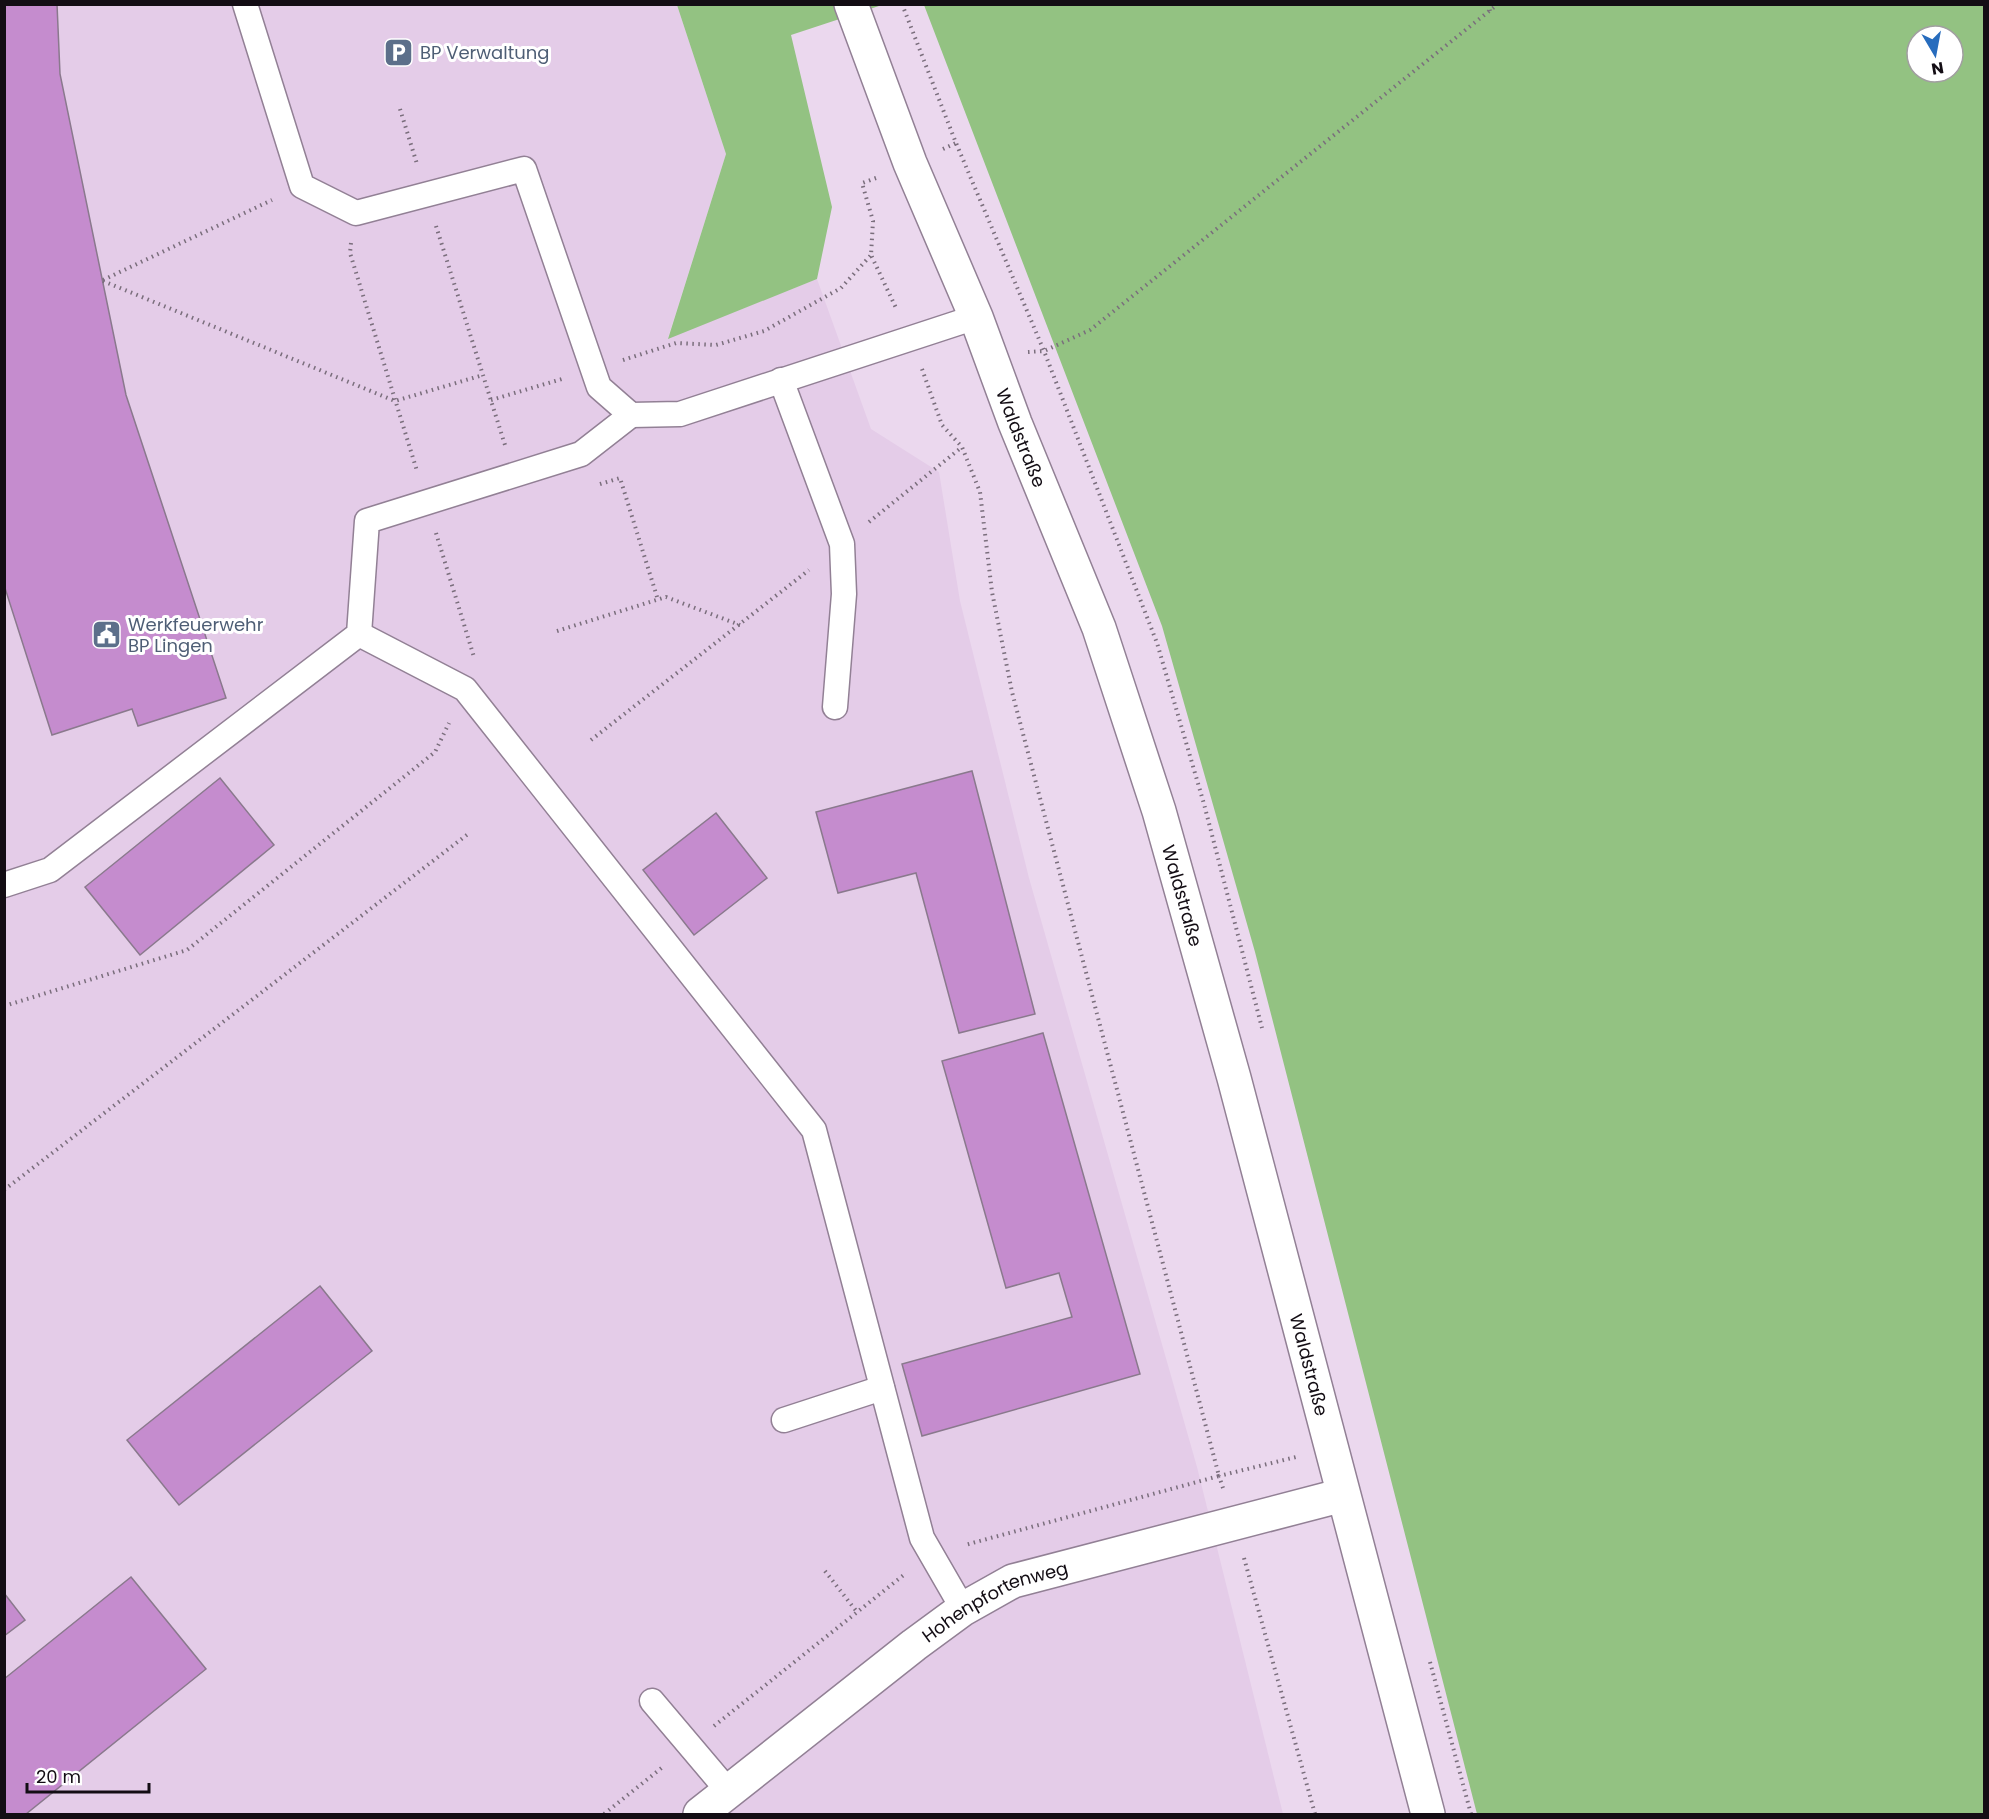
<svg xmlns="http://www.w3.org/2000/svg" width="1989" height="1819" font-family="Poppins,sans-serif">
<style>
.built{fill:#e4cce8}
.green{fill:#93c282;fill-rule:evenodd}
.building{fill:#c58cce;stroke:#8a798d;stroke-width:1.5}
.lines{fill:none;stroke-linecap:round;stroke-linejoin:round}
.service-casing{stroke:#928095;stroke-width:27}
.minor-casing{stroke:#928095;stroke-width:36}
.tertiary-casing{stroke:#928095;stroke-width:36}
.path{stroke:#7a6e7c;stroke-width:4;stroke-dasharray:1.5 4.5;stroke-linecap:butt}
.service{stroke:#fff;stroke-width:24}
.minor{stroke:#fff;stroke-width:33}
.tertiary{stroke:#fff;stroke-width:33}
.labels{text-anchor:middle;dominant-baseline:central;stroke-width:6;stroke-linejoin:round;paint-order:stroke}
.service-label{font-size:18px;fill:#4e5e75;stroke:#fff;text-anchor:start}
.street-label{font-size:18px;fill:#130d14;stroke:#fff}
</style>
<rect width="100%" height="100%" fill="#ebd8ee"/>
<!-- built -->
<path class="built" d="M5 5H677L726 154 668 338 817 279 871 429 939 472 960 601 1029 878 1197 1467 1283 1814H5Z"/>
<!-- green -->
<g class="green">
<path d="M677 5H882L791 35 832 207 817 279 668 339 726 154Z"/>
<path d="M924 5H1984V1814H1477L1255 952 1162 626ZM1917 36H1953V72H1917Z"/>
</g>
<!-- building -->
<g class="building">
<path d="M4 4H57L60 74 126 395 226 698 138 726 132 709 52 735 4 585Z"/>
<path d="M972 771 1035 1014 959 1033 916 873 838 893 816 812Z"/>
<path d="M220 778 274 845 140 955 85 887Z"/>
<path d="M716 813 767 878 694 935 643 870Z"/>
<path d="M1043 1033 1140 1374 922 1436 902 1364 1072 1317 1059 1273 1006 1288 942 1061Z"/>
<path d="M320 1286 372 1351 179 1505 127 1440Z"/>
<path d="M131 1577 206 1669 26 1814H4V1679Z"/>
<path d="M4 1593 25 1620 4 1636Z"/>
</g>
<g class="lines">
<defs>
<g id="service">
<path d="M245 4 302 186 356 213 524 169 599 387 631 415 680 414 976 317"/>
<path d="M781 380 842 544 844 594 835 707"/>
<path d="M359 634 465 689 814 1130 922 1538 963 1609"/>
<path d="M4 885 50 870 359 634 367 521 581 454 631 415"/>
<path d="M784 1420 882 1388"/>
<path d="M652 1701 729 1792"/>
</g>
<g id="minor">
<path id="s1" d="M700 1814 914 1645 963 1609 1013 1581 1343 1495"/>
</g>
<g id="tertiary">
<path id="s2" d="M851 4 910 163 976 317 1015 423 1099 628 1159 811 1234 1078 1428 1814"/>
</g>
</defs>
<!-- service casing -->
<use href="#service" class="service-casing"/>
<!-- minor casing -->
<use href="#minor" class="minor-casing"/>
<!-- tertiary casing -->
<use href="#tertiary" class="tertiary-casing"/>
<!-- path -->
<g class="path">
<path d="M902 4 956 143 1044 351 1157 643 1204 804 1262 1028"/>
<path d="M1488 4 1490 11"/>
<path d="M400 109 417 164"/>
<path d="M943 149 956 143"/>
<path d="M876 178 862 183 873 221 871 255 897 310"/>
<path d="M436 226 505 445"/>
<path d="M351 243 350 253 417 471"/>
<path d="M103 280 272 200"/>
<path d="M103 281 395 401 483 375"/>
<path d="M1028 352 1044 351 1090 330 1498 4"/>
<path d="M623 360 676 343 716 345 764 331 841 288 871 255"/>
<path d="M922 369 942 425 962 447 980 492 992 592 1012 692 1219 1476 965 1545"/>
<path d="M491 400 562 379"/>
<path d="M600 484 620 478 658 600"/>
<path d="M869 522 962 447"/>
<path d="M436 533 474 657"/>
<path d="M557 631 666 597 740 625"/>
<path d="M591 740 809 570"/>
<path d="M4 1006 187 950 435 752 449 723"/>
<path d="M4 1190 468 834"/>
<path d="M1223 1488 1219 1476 1296 1457"/>
<path d="M1244 1558 1315 1814"/>
<path d="M825 1571 857 1612"/>
<path d="M1430 1662 1471 1814"/>
<path d="M714 1726 905 1574"/>
<path d="M604 1814 664 1766"/>
</g>
<!-- service -->
<use href="#service" class="service"/>
<!-- minor -->
<use href="#minor" class="minor"/>
<!-- tertiary -->
<use href="#tertiary" class="tertiary"/>
</g>
<!-- icons -->
<defs>
<symbol id="parking-square" viewBox="-11 -11 22 22"><rect x="-9" y="-9" width="18" height="18" rx="4" fill="#5c6f8a" stroke="#fff"/><path d="M-3.5-5.5H1a3.5 3.5 0 0 1 0 7H-1V5.5H-3.5ZM-1-3.4V-.6H.8a1.4 1.4 0 0 0 0-2.8Z" fill="#fff"/></symbol>
<symbol id="civic-square" viewBox="-11 -11 22 22"><rect x="-9" y="-9" width="18" height="18" rx="4" fill="#5c6f8a" stroke="#fff"/><path d="M-.6-6.5H3V-4.5H.6V-3L4-1V1h2V6H-6V1h2V-1L-.6-3ZM-1.2 2.5V6h2.4V2.5Z" fill="#fff"/></symbol>
</defs>
<g fill-rule="evenodd">
<use href="#parking-square" x="382" y="36" width="33" height="33"/>
<use href="#civic-square" x="90" y="618" width="33" height="33"/>
</g>
<g class="labels">
<!-- service labels -->
<g class="service-label">
<text x="420" y="52">BP Verwaltung</text>
<text x="128" y="624">Werkfeuerwehr<tspan x="128" dy="21">BP Lingen</tspan></text>
</g>
<!-- street labels -->
<g class="street-label">
<text stroke="none"><textPath href="#s2" startOffset="466">Waldstraße</textPath></text>
<text stroke="none"><textPath href="#s2" startOffset="952">Waldstraße</textPath></text>
<text stroke="none"><textPath href="#s2" startOffset="1438">Waldstraße</textPath></text>
<text stroke="none"><textPath href="#s1" startOffset="366">Hohenpfortenweg</textPath></text>
</g>
</g>
<!-- border -->
<rect width="1989" height="1819" fill="none" stroke="#130d14" stroke-width="12"/>
<!-- north arrow -->
<g transform="translate(1935 54) rotate(170)"><circle r="28" fill="#ffffff" stroke="#a19ea1" stroke-width="1.5"/>
<path d="M0-4.5L10 22L0 15L-10 22Z" fill="#276cbd"/>
<text y="-9" font-size="16" font-weight="bold" text-anchor="middle" fill="#130d14">N</text>
</g>
<!-- scale -->
<path d="M27 1783v9h122v-9" fill="none" stroke="#130d14" stroke-width="3"/>
<text x="36" y="1783" font-size="18" fill="#130d14" stroke="#ffffff" stroke-width="4.5" paint-order="stroke">20 m</text>
</svg>
